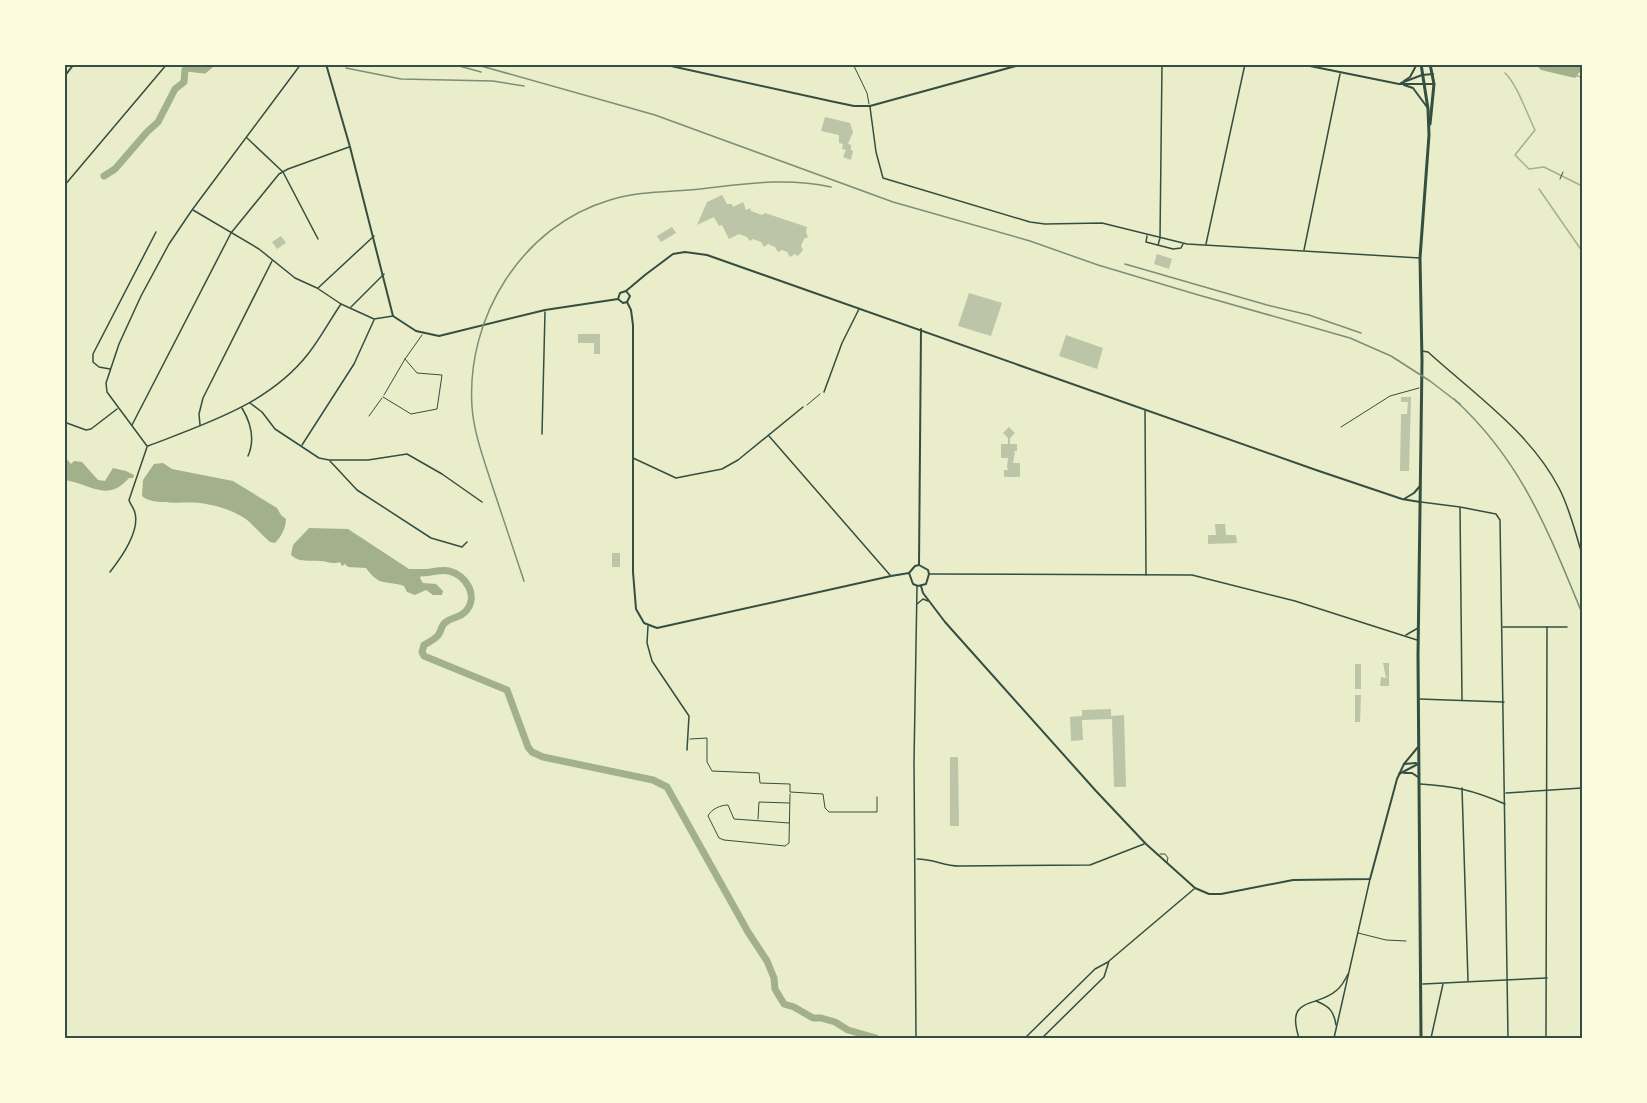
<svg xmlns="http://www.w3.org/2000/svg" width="1647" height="1103" font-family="Montserrat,sans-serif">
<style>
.water{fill:#a3b18a}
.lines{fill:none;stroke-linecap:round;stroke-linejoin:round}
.stream{stroke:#a3b18a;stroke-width:1.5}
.river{stroke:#a3b18a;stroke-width:7}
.building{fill:#bcc5a7}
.path{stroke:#344e41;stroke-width:1}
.service{stroke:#344e41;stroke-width:1}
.minor{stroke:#344e41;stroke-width:1.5}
.tertiary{stroke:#344e41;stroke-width:2}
.secondary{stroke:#344e41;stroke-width:2}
.primary{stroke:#344e41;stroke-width:3}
.rail{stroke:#7c8e77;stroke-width:1.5}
.neatline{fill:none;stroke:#344e41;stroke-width:2}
</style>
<rect width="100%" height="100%" fill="#e9edc9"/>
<!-- water -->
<g class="water">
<path d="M1536 65H1577L1582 69 1575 78 1541 70Z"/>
<path d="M64 456 71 464 74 461 82 462 98 480 105 481 113 468 126 471 134 475 133 478H129C107 503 91 484 65 480Z"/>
<path d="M163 463 172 469 233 481 277 508 281 515 286 519C286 528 281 537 275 543L270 542C262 535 254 526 246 519 236 512 219 506 206 504 190 500 153 507 142 496L143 480 154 464Z"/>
<path d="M309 528 348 529 409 569H435L437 571 421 575 420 578 423 583 436 584 443 591 442 595H433L426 590 415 595 407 592 404 586C394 582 384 584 378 580 373 577 369 572 366 568L348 567 345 564 342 566 340 562C332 565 327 561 320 561 309 560 300 563 291 555L293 545Z"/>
</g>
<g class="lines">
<!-- stream -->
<g class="stream">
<path d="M1505 73C1517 84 1527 114 1535 130L1515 155 1529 169 1544 167 1582 186"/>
<path d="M1577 76 1582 77"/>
<path d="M1539 189 1582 251"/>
</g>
<!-- river -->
<g class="river">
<path d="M104 176 115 169 147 132 158 122 175 89 184 82 185 70 187 68 204 70 211 64"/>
<path d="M417 573C429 574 438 569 449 571 466 575 479 596 466 611 460 618 452 617 446 622 441 625 442 629 439 634 436 639 429 642 424 645L422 652 424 656 507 690 528 747 532 752 543 757 653 780 667 787 748 932 767 961 774 978 775 989 784 1004 794 1007 813 1018H821L835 1022 848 1030 876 1038"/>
</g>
</g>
<!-- building -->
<g class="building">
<path d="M825 117 850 123 853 132 848 144 851 145V150L853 151 851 160 843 157 846 150 842 149 843 144 839 143V135L821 131Z"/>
<path d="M722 195 727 204H732L733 207 743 202 746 210 750 208 751 211 762 215 765 213 807 227 806 232 808 237 804 239 801 246 803 250 798 256 795 254 790 257 787 252 782 250 778 252 775 247 768 244 764 247 761 242 753 239 750 241 747 237 739 234 729 239 722 225 719 226 714 217 697 225 707 202Z"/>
<path d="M672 227 676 233 661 242 657 236Z"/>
<path d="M281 236 286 243 277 249 272 242Z"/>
<path d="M1157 254 1172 259 1169 269 1154 264Z"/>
<path d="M969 293 1002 303 991 336 958 326Z"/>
<path d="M578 334H600V354H594V343H578Z"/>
<path d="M1066 335 1103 348 1097 369 1059 356Z"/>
<path d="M1401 397H1411L1409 471H1400L1401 414H1407L1408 402H1401Z"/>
<path d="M1009 427 1015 433 1010 438V444H1017V451H1013L1015 452 1013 463H1020V477H1004V470H1009L1007 468 1008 458H1001V444H1008V438L1003 433Z"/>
<path d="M1215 524H1225L1226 535H1236L1237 543 1208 544V535H1216Z"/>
<rect x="612" y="553" width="8" height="14"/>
<path d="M1383 663H1389V686H1380L1381 677 1386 678Z"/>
<rect x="1355" y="664" width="6" height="25"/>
<path d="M1355 695H1361L1360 722H1355Z"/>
<path d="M1111 709V716L1124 715 1126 787H1114L1112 719 1082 720 1083 740 1071 741 1070 717 1082 716V710Z"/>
<path d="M950 757H958L959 826H950Z"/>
</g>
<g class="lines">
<!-- path -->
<g class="path">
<path d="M1560 179 1563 172"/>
<path d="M807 405 820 394"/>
</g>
<!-- service -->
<g class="service">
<path d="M853 64 867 93 869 104"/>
<path d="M384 395 405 359 422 335"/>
<path d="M383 397 411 414 437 409 442 375 417 373 405 359"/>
<path d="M369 416 382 398"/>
<path d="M1341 427 1390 396 1419 388"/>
<path d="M690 739 707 738V762L712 771 759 773 760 783 790 784V792L823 794 825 808 829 812H877V797"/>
<path d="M758 819 759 802 789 803"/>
<path d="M789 823 734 819 728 805C721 805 711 809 708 816L719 838 724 840 785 846 789 843 790 794"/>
<path d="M1160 854H1165L1168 858 1167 862"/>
<path d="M1358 933 1386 940 1406 941"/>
</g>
<!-- minor -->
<g class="minor">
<path d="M870 107 876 152 883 178 1030 222 1045 224 1102 223 1187 244 1420 258"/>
<path d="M247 138 283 172 318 239"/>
<path d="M64 186 167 64"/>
<path d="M193 210 259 249 295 278 317 288 341 304 374 319 393 316"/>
<path d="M1147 236 1146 242 1173 249 1181 248 1183 244"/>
<path d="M1206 244 1245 64"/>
<path d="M1158 245 1160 238 1162 64"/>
<path d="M1304 250 1340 74"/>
<path d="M318 288 374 236"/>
<path d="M351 307 384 274"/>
<path d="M1422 351 1428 352C1473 393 1530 432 1559 488 1570 509 1575 532 1582 554"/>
<path d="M110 369 99 367 93 362V354L156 232"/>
<path d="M824 392 842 343 859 309"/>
<path d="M250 403 262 412 275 429 319 458 329 460H368L407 454 442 474 482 502"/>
<path d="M242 408C251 423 255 440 248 456"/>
<path d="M1145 411 1146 575"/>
<path d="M64 422 86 430 91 429 117 409"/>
<path d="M132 425 231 233 279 174 288 169 349 147"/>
<path d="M200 425 199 414 203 398 272 261"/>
<path d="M542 434 545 312"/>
<path d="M769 436 890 575"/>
<path d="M302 445 354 364 374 320"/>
<path d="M147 446 107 392 106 383 119 344 141 296 169 244 192 210 301 64"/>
<path d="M148 446C205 424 269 404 308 354 320 339 330 320 341 304"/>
<path d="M633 458 676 478 722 469 738 460 803 407"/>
<path d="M330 461 357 490 431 538 462 547 467 542"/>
<path d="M1421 502 1460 507 1496 514 1500 520 1508 1038"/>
<path d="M1460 508 1462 700"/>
<path d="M110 572C121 558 140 532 135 513 134 508 130 504 129 500L147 447"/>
<path d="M930 574 1192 575 1295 601 1417 640"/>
<path d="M917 604 923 599 928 601"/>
<path d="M648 626 647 643 652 661 689 716 687 750"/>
<path d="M1503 627H1567"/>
<path d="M1406 635 1418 628"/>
<path d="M1419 699 1504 702"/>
<path d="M1420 784C1454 786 1473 790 1505 804"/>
<path d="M1462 788 1468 981"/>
<path d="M1506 793 1582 788"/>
<path d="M917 859C934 859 944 866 959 866L1090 865 1144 844"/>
<path d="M1423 984 1547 978"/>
<path d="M1316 1001C1329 1006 1334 1011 1336 1025"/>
<path d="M916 1038 914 762 917 587"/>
<path d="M1025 1038 1095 969 1108 962"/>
<path d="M1042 1038 1104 977 1109 961 1194 889"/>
<path d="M1299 1038C1285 995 1316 1009 1337 990 1342 986 1345 980 1348 974"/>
<path d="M1334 1038 1370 879"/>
<path d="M1431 1038 1443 984"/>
<path d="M1546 1038 1547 627"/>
</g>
<!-- tertiary -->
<g class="tertiary">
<path d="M326 64 350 147 393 316 416 331 439 336 545 310 618 299"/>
<path d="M626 291 630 296 627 302"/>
<path d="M618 299 620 293 626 291 645 275 673 254 685 252 707 255 1316 470 1402 499 1420 502"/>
<path d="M618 299 623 303 627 302"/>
<path d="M627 302 631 310 633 325V572L636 609 644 623 657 628 891 576 909 573"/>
<path d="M1404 499 1414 493 1420 486"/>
<path d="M919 565 921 329"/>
<path d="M909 573 913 584 918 586 926 584 929 574 928 570 919 565"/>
<path d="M909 573 915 566 919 565"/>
<path d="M921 586 923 593 945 622 1096 791 1146 844 1195 888 1209 894H1221L1293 880 1370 879 1397 779 1404 764 1418 747"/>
<path d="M1404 764 1416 763"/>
<path d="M1404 773H1412L1418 777"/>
<path d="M1399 774 1418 764"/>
</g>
<!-- secondary -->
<g class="secondary">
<path d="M662 64 830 101 854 106H870L1023 64"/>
<path d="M1300 64 1399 84H1433"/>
<path d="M64 77 74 64"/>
<path d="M1404 81 1410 77 1417 64"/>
<path d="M1401 83 1422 75 1433 74"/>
<path d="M1404 85 1413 88 1427 107"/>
</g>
<!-- primary -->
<g class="primary">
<path d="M1430 64 1434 84 1430 124"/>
<path d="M1421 1038 1418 656 1422 361 1420 258 1429 135 1428 109 1421 64"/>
</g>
<!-- rail -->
<g class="rail">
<path d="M452 64 481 72"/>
<path d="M474 64 655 115 893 202 1030 241 1098 265 1195 294 1350 338 1391 356 1430 381 1460 404"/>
<path d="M346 68 401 79 493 81 524 86"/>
<path d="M1125 264 1267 305 1309 315 1361 333"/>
<path d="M1454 399C1522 461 1548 531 1582 613"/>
<path d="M524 581C513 548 502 515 491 482 483 457 474 433 472 407 466 317 522 226 610 200 638 191 671 192 700 189 744 184 786 177 831 187"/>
</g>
</g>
<!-- border -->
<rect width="1647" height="1103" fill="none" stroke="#fefae0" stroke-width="132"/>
<rect x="66" y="66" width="1515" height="971" class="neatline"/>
</svg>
